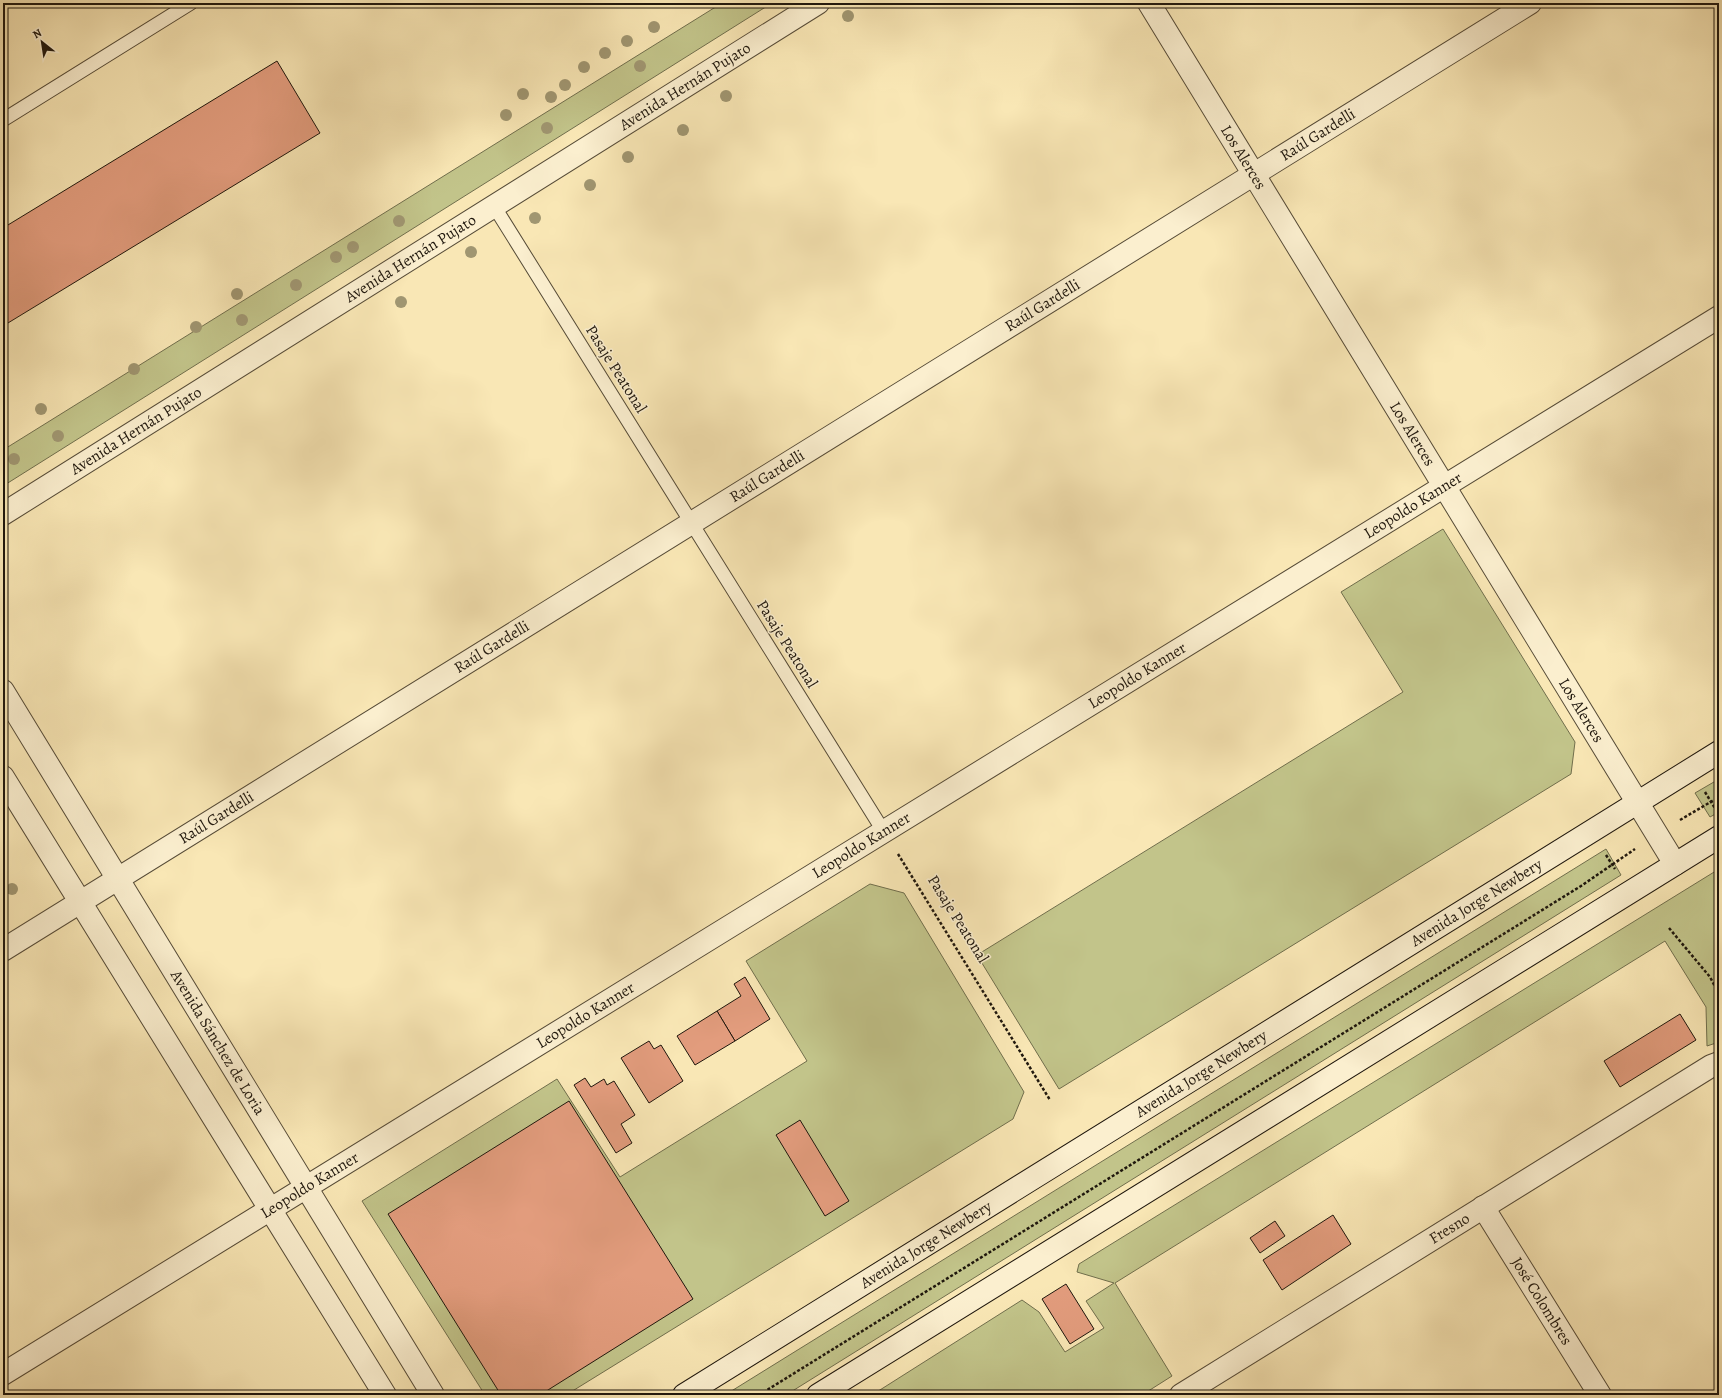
<svg xmlns="http://www.w3.org/2000/svg" width="1722" height="1398" font-family="Alegreya,serif">
<style>
.green{fill:#c2c48a;stroke:#706e4c}
.building{fill:#e29c7d;stroke:#1f170d}
.lines{fill:none;stroke-linecap:round;stroke-linejoin:round}
.service-casing{stroke:#564b37;stroke-width:15}
.minor-casing{stroke:#564b37;stroke-width:24}
.tertiary-casing{stroke:#564b37;stroke-width:24}
.secondary-casing{stroke:#1f170d;stroke-width:24}
.path{stroke:#1f170d;stroke-width:2.5;stroke-dasharray:3 2;stroke-linecap:butt}
.service{stroke:#fbefcf;stroke-width:13}
.minor{stroke:#fbefcf;stroke-width:22}
.tertiary{stroke:#fbefcf;stroke-width:22}
.secondary{stroke:#fbefcf;stroke-width:22}
.tree{fill:#a09671}
.labels{text-anchor:middle;dominant-baseline:central;stroke-width:3;stroke-linejoin:round;paint-order:stroke}
.street-label{font-size:16px;fill:#1f170d;stroke:#fbefcf}
</style>
<rect width="100%" height="100%" fill="#f9e7b5"/>
<filter id="stains"><feTurbulence type="fractalNoise" baseFrequency=".005" numOctaves="4"/><feColorMatrix values="0 0 0 0 .2 0 0 0 0 .09 0 0 0 0 .02 0 0 0 .5 -.17"/></filter>
<radialGradient id="worn" r=".72"><stop offset=".6" stop-color="#630" stop-opacity="0"/><stop offset="1" stop-color="#630" stop-opacity=".3"/></radialGradient>
<!-- green -->
<g class="green">
<path d="M722 3H772L3 486V450Z"/>
<path d="M1443 529 1575 742 1571 774 1059 1089 977 955 1403 692 1341 592Z"/>
<path d="M1719 779V812L1710 817 1695 793Z"/>
<path d="M1606 849 1621 875 786 1395H725Z"/>
<path d="M1719 869V1042L1707 1046 1706 1007 1665 941 1115 1283 1172 1376 1142 1395H872L1022 1300 1039 1312 1065 1352 1104 1328 1086 1301 1114 1283 1077 1272 1079 1264Z"/>
<path d="M870 884 904 893 1024 1092 1013 1119 566 1395H485L362 1201 557 1079 620 1177 807 1061 746 961Z"/>
</g>
<!-- building -->
<g class="building">
<path d="M277 61 320 133 3 326V228Z"/>
<path d="M745 977 770 1019 735 1041 717 1011 741 996 734 984Z"/>
<path d="M717 1011 735 1041 695 1065 677 1036Z"/>
<path d="M1680 1014 1696 1040 1620 1087 1604 1061Z"/>
<path d="M649 1041 654 1049 661 1045 683 1081 649 1103 621 1058Z"/>
<path d="M585 1078 591 1087 604 1079 607 1085 614 1081 635 1115 621 1124 632 1143 616 1153 574 1085Z"/>
<path d="M569 1101 693 1299 540 1395H501L388 1214Z"/>
<path d="M800 1120 849 1201 825 1216 776 1135Z"/>
<path d="M1333 1215 1351 1244 1282 1290 1263 1260Z"/>
<path d="M1275 1221 1285 1236 1260 1253 1250 1238Z"/>
<path d="M1066 1284 1094 1329 1070 1344 1042 1299Z"/>
</g>
<g class="lines">
<defs>
<g id="service">
<path d="M3 120 191 3"/>
<path d="M494 206 884 832"/>
</g>
<g id="minor">
<path id="s1" d="M1149 3 1675 864"/>
<path id="s2" d="M3 950 1530 3"/>
<path id="s3" d="M1483 1207 1600 1395"/>
<path id="s4" d="M3 1374 1719 317"/>
<path id="s5" d="M1181 1395 1711 1066 1719 1063"/>
</g>
<g id="tertiary">
<path id="s6" d="M3 514 818 3"/>
<path id="s7" d="M3 691 433 1395"/>
<path d="M3 777 385 1395"/>
</g>
<g id="secondary">
<path id="s8" d="M684 1395 1719 752"/>
<path d="M818 1395 1719 837"/>
</g>
</defs>
<!-- service casing -->
<use href="#service" class="service-casing"/>
<!-- minor casing -->
<use href="#minor" class="minor-casing"/>
<!-- tertiary casing -->
<use href="#tertiary" class="tertiary-casing"/>
<!-- secondary casing -->
<use href="#secondary" class="secondary-casing"/>
<!-- path -->
<g class="path">
<path d="M1705 792 1716 810"/>
<path d="M1680 820 1719 797"/>
<path d="M898 854 1050 1100"/>
<path d="M1606 855 1615 869"/>
<path d="M1669 928 1710 977 1719 994"/>
<path d="M759 1395 1581 886 1635 849"/>
</g>
<!-- service -->
<use href="#service" class="service"/>
<!-- minor -->
<use href="#minor" class="minor"/>
<!-- tertiary -->
<use href="#tertiary" class="tertiary"/>
<!-- secondary -->
<use href="#secondary" class="secondary"/>
</g>
<!-- trees -->
<g class="tree">
<circle cx="848" cy="16" r="6"/>
<circle cx="654" cy="27" r="6"/>
<circle cx="627" cy="41" r="6"/>
<circle cx="605" cy="53" r="6"/>
<circle cx="640" cy="66" r="6"/>
<circle cx="584" cy="67" r="6"/>
<circle cx="565" cy="85" r="6"/>
<circle cx="523" cy="94" r="6"/>
<circle cx="726" cy="96" r="6"/>
<circle cx="551" cy="97" r="6"/>
<circle cx="506" cy="115" r="6"/>
<circle cx="547" cy="128" r="6"/>
<circle cx="683" cy="130" r="6"/>
<circle cx="628" cy="157" r="6"/>
<circle cx="590" cy="185" r="6"/>
<circle cx="535" cy="218" r="6"/>
<circle cx="399" cy="221" r="6"/>
<circle cx="353" cy="247" r="6"/>
<circle cx="471" cy="252" r="6"/>
<circle cx="336" cy="257" r="6"/>
<circle cx="296" cy="285" r="6"/>
<circle cx="237" cy="294" r="6"/>
<circle cx="401" cy="302" r="6"/>
<circle cx="242" cy="320" r="6"/>
<circle cx="196" cy="327" r="6"/>
<circle cx="134" cy="369" r="6"/>
<circle cx="41" cy="409" r="6"/>
<circle cx="58" cy="436" r="6"/>
<circle cx="14" cy="459" r="6"/>
<circle cx="12" cy="889" r="6"/>
</g>
<g class="labels">
<!-- street labels -->
<g class="street-label">
<text stroke="none"><textPath href="#s6" startOffset="805">Avenida Hernán Pujato</textPath></text>
<text stroke="none"><textPath href="#s2" startOffset="1547">Raúl Gardelli</textPath></text>
<text stroke="none"><textPath href="#s1" startOffset="181">Los Alerces</textPath></text>
<text stroke="none"><textPath href="#s6" startOffset="481">Avenida Hernán Pujato</textPath></text>
<text stroke="none"><textPath href="#s2" startOffset="1223">Raúl Gardelli</textPath></text>
<text transform="translate(616 369) rotate(58)">Pasaje Peatonal</text>
<text stroke="none"><textPath href="#s6" startOffset="157">Avenida Hernán Pujato</textPath></text>
<text stroke="none"><textPath href="#s1" startOffset="505">Los Alerces</textPath></text>
<text stroke="none"><textPath href="#s2" startOffset="899">Raúl Gardelli</textPath></text>
<text stroke="none"><textPath href="#s4" startOffset="1656">Leopoldo Kanner</textPath></text>
<text transform="translate(787 644) rotate(58)">Pasaje Peatonal</text>
<text stroke="none"><textPath href="#s2" startOffset="575">Raúl Gardelli</textPath></text>
<text stroke="none"><textPath href="#s4" startOffset="1332">Leopoldo Kanner</textPath></text>
<text stroke="none"><textPath href="#s1" startOffset="829">Los Alerces</textPath></text>
<text stroke="none"><textPath href="#s2" startOffset="251">Raúl Gardelli</textPath></text>
<text stroke="none"><textPath href="#s4" startOffset="1008">Leopoldo Kanner</textPath></text>
<text stroke="none"><textPath href="#s8" startOffset="933">Avenida Jorge Newbery</textPath></text>
<text transform="translate(958 919) rotate(58)">Pasaje Peatonal</text>
<text stroke="none"><textPath href="#s4" startOffset="684">Leopoldo Kanner</textPath></text>
<text stroke="none"><textPath href="#s7" startOffset="412">Avenida Sánchez de Loria</textPath></text>
<text stroke="none"><textPath href="#s8" startOffset="609">Avenida Jorge Newbery</textPath></text>
<text stroke="none"><textPath href="#s4" startOffset="360">Leopoldo Kanner</textPath></text>
<text stroke="none"><textPath href="#s5" startOffset="316">Fresno</textPath></text>
<text stroke="none"><textPath href="#s8" startOffset="285">Avenida Jorge Newbery</textPath></text>
<text stroke="none"><textPath href="#s3" startOffset="111">José Colombres</textPath></text>
</g>
</g>
<!-- margin -->
<rect width="1722" height="1398" fill="none" stroke="#f9e7b5" stroke-width="16"/>
<rect x="4" y="4" width="1714" height="1390" fill="none" stroke="#1f170d" stroke-width="2"/>
<rect x="8" y="8" width="1706" height="1382" fill="none" stroke="#1f170d"/>
<!-- north arrow -->
<g transform="translate(42 42) rotate(330)" stroke="#fbefcf" stroke-width="3" paint-order="stroke">
<path d="M0-3L7 15L0 10L-7 15Z" fill="#1f170d"/>
<text y="-6" font-size="11" font-weight="bold" text-anchor="middle" fill="#1f170d">N</text>
</g>
<rect width="100%" height="100%" filter="url(#stains)"/>
<rect width="100%" height="100%" fill="url(#worn)"/>
</svg>
